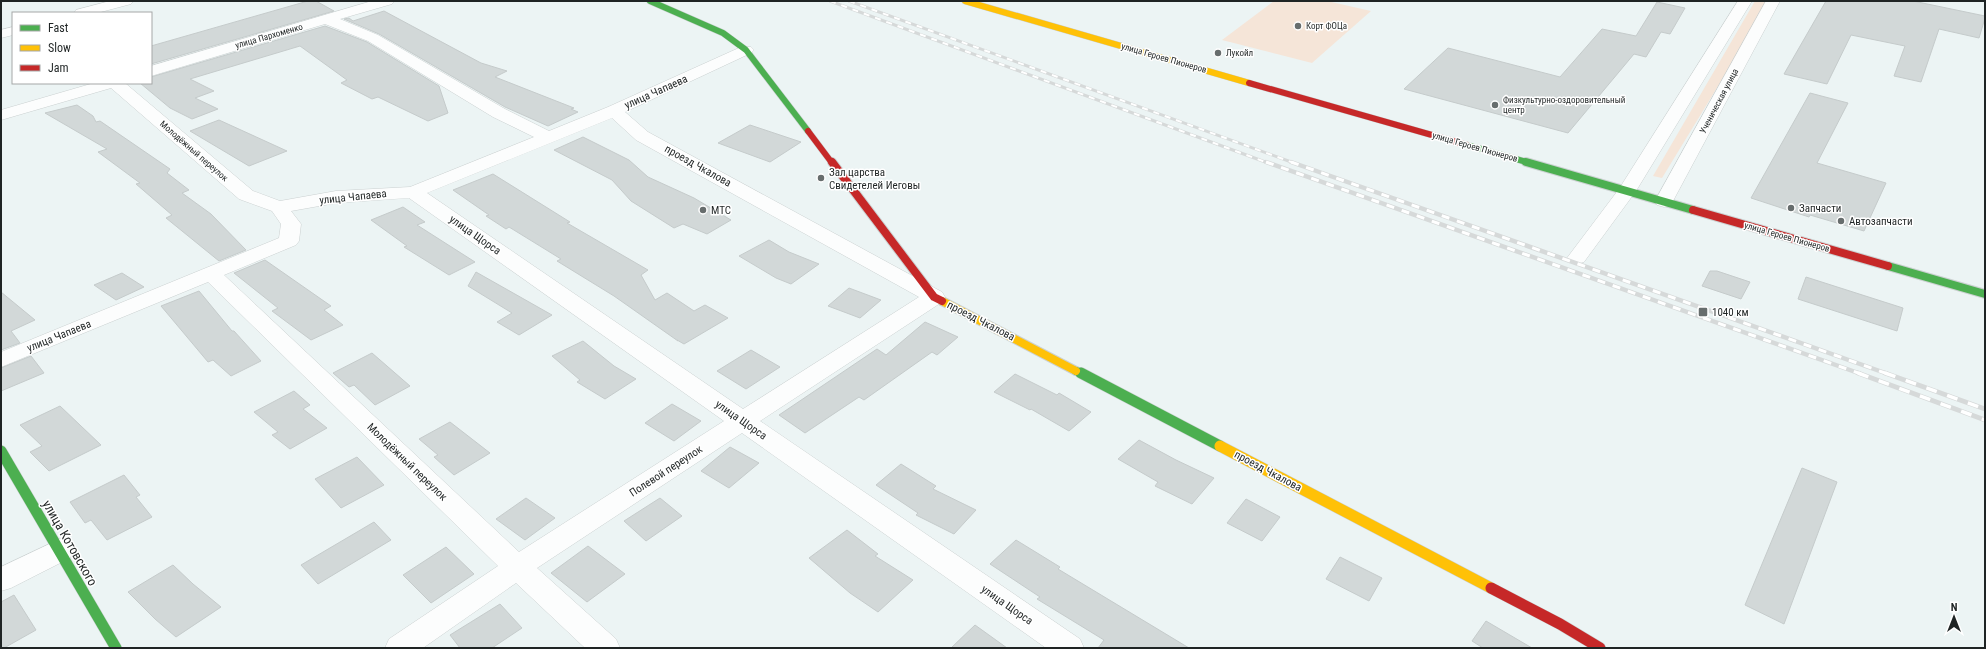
<svg xmlns="http://www.w3.org/2000/svg" width="1986" height="649" font-family="'Roboto Condensed',sans-serif">
<style>
.green{fill:#f5e5d8}
.building{fill:#d2d8d8;stroke:#c5cbcb}
.lines{fill:none;stroke-linecap:round;stroke-linejoin:round}
.street-casing{stroke:#cbd1d1;stroke-width:1}
.fast-far2-casing{stroke:#cbd1d1;stroke-width:7}
.fast-far1-casing{stroke:#cbd1d1;stroke-width:10}
.fast-casing{stroke:#cbd1d1;stroke-width:12}
.slow-far2-casing{stroke:#cbd1d1;stroke-width:7}
.slow-far1-casing{stroke:#cbd1d1;stroke-width:10}
.slow-casing{stroke:#cbd1d1;stroke-width:12}
.jam-far2-casing{stroke:#cbd1d1;stroke-width:7}
.jam-far1-casing{stroke:#cbd1d1;stroke-width:10}
.jam-casing{stroke:#cbd1d1;stroke-width:12}
.street{fill:#fcfdfd;fill-rule:evenodd}
.fast-far2{stroke:#4caf50;stroke-width:6}
.fast-far1{stroke:#4caf50;stroke-width:8}
.fast{stroke:#4caf50;stroke-width:11}
.slow-far2{stroke:#ffc107;stroke-width:6}
.slow-far1{stroke:#ffc107;stroke-width:8}
.slow{stroke:#ffc107;stroke-width:11}
.jam-far2{stroke:#c62828;stroke-width:6}
.jam-far1{stroke:#c62828;stroke-width:8}
.jam{stroke:#c62828;stroke-width:11}
.rail-far2-casing{stroke:#d6d9d9;stroke-width:3}
.rail-far1-casing{stroke:#d6d9d9;stroke-width:4.5}
.rail-casing{stroke:#d6d9d9;stroke-width:5}
.rail-far2{stroke:#fff;stroke-width:2;stroke-dasharray:6;stroke-linecap:butt}
.rail-far1{stroke:#fff;stroke-width:3;stroke-dasharray:8;stroke-linecap:butt}
.rail{stroke:#fff;stroke-width:3.5;stroke-dasharray:11;stroke-linecap:butt}
.poi-dot{fill:#676d6d;stroke:#fff;stroke-width:1.5}
.labels{text-anchor:middle;dominant-baseline:central;stroke-width:3;stroke-linejoin:round;paint-order:stroke}
.far-poi-label{font-size:9px;fill:#1f2424;stroke:#fff;text-anchor:start}
.far-street-label{font-size:9px;fill:#1f2424;stroke:#fff}
.street-label{font-size:11px;fill:#1f2424;stroke:#fff}
.poi-label{font-size:11px;fill:#1f2424;stroke:#fff;text-anchor:start}
.near-street-label{font-size:13px;fill:#1f2424;stroke:#fff}
</style>
<rect width="100%" height="100%" fill="#ecf4f4"/>
<!-- green -->
<g class="green">
<path d="M1274 1H1327L1371 11 1312 63 1222 40Z"/>
<path d="M1755 1H1770L1662 178 1653 176Z"/>
</g>
<!-- building -->
<g class="building">
<path d="M308 1H316L334 11 151 64V46Z"/>
<path d="M1826 1H1913L1985 16V18L1979 38 1939 29 1921 82 1894 76 1905 46 1851 35 1827 84 1784 74Z"/>
<path d="M1657 2 1685 8 1670 34 1661 32 1646 57 1634 54 1568 133 1404 89 1448 48 1560 77 1602 29 1636 36Z"/>
<path d="M384 11 481 63 507 71 495 77 574 108 571 109 578 112 548 126 505 107 379 34 344 19 349 18 353 21Z"/>
<path d="M325 26 367 42 439 86 448 113 428 121 378 97 372 99 341 83 347 80 300 46 190 79 214 91 195 98 218 109 192 119 170 108 140 83H151V77Z"/>
<path d="M1810 93 1848 103 1817 163 1886 183 1864 231 1810 215 1809 217 1751 198Z"/>
<path d="M77 105 93 116 96 122 100 121 170 169 167 173 189 190 182 193 211 214 246 250 219 261 166 218 172 215 136 184 140 183 98 152 107 149 45 113Z"/>
<path d="M219 120 287 151 249 166 190 131Z"/>
<path d="M750 125 801 142 770 162 718 143Z"/>
<path d="M583 137 629 160 648 177 694 198 731 220 707 234 683 224 674 228 631 201 612 180 554 150Z"/>
<path d="M493 174 570 222 567 223 648 270 641 275 655 300 667 293 694 311 705 305 728 318 684 344 677 340 678 341 614 296 557 261 561 259 509 227 506 229 486 216 489 215 453 190Z"/>
<path d="M403 207 425 222 417 225 475 262 449 275 404 247 407 246 371 220Z"/>
<path d="M769 240 789 252 819 264 791 284 776 278 739 256Z"/>
<path d="M265 260 331 306 324 310 343 325 311 340 272 311 278 308 234 273Z"/>
<path d="M1710 271H1717L1750 282 1741 299 1702 286Z"/>
<path d="M476 272 552 315 519 335 497 322 512 313 468 286Z"/>
<path d="M122 273 144 287 116 300 94 285Z"/>
<path d="M1806 277 1903 308 1897 331 1798 299Z"/>
<path d="M849 288 881 300 860 318 828 306Z"/>
<path d="M199 291 232 331H234L261 361 231 376 213 360 208 362 161 306Z"/>
<path d="M1 292 35 320 11 331 20 343 1 350Z"/>
<path d="M925 322 958 337 937 355 932 352 864 400 859 397 805 433 779 415 877 349 886 355Z"/>
<path d="M583 341 614 366 636 379 605 399 577 382 580 380 552 356Z"/>
<path d="M751 350 780 367 746 389 717 371Z"/>
<path d="M372 353 410 386 375 405 354 385 349 387 333 373Z"/>
<path d="M31 356 44 373 1 391V368Z"/>
<path d="M1015 374 1057 395 1059 393 1091 412 1069 431 1031 409 1030 410 994 392Z"/>
<path d="M294 391 310 405 303 409 327 428 290 449 272 435 278 432 254 412Z"/>
<path d="M672 404 701 421 674 441 645 423Z"/>
<path d="M60 406 101 445 49 471 30 452 42 446 20 425Z"/>
<path d="M450 422 490 453 454 475 434 457 438 455 419 439Z"/>
<path d="M1139 440 1176 460 1214 478 1192 504 1155 486 1158 482 1118 459Z"/>
<path d="M730 447 759 463 729 488 701 471Z"/>
<path d="M357 457 384 485 341 508 315 479Z"/>
<path d="M901 464 936 486 933 489 976 510 954 534 916 515 918 513 876 485Z"/>
<path d="M1802 468 1837 482 1784 624 1745 605Z"/>
<path d="M124 475 140 495 136 497 152 517 107 540 91 520 85 523 70 502Z"/>
<path d="M526 498 555 518 525 540 496 519Z"/>
<path d="M660 498 682 516 646 541 624 521Z"/>
<path d="M1246 499 1280 517 1262 541 1227 523Z"/>
<path d="M374 522 391 540 318 584 301 565Z"/>
<path d="M847 530 878 554 875 556 913 580 878 612 850 593 809 558Z"/>
<path d="M1016 540 1060 567 1058 569 1189 648H1098L1104 640 1037 599 1040 597 990 564Z"/>
<path d="M588 546 625 574 587 602 551 573Z"/>
<path d="M446 547 474 574 431 603 403 575Z"/>
<path d="M1340 557 1382 578 1369 601 1326 579Z"/>
<path d="M173 565 193 584 221 607 176 637 155 619 128 592Z"/>
<path d="M14 595 36 630 4 648H1V602Z"/>
<path d="M500 604 522 628 492 648H460L450 635Z"/>
<path d="M1486 621 1532 648H1483L1472 641Z"/>
<path d="M975 625 1007 648H951Z"/>
</g>
<g class="lines">
<defs>
<g id="street">
<path d="M110 1H133L131 4 97 13H74L76 10Z"/>
<path d="M372 1H394L392 4 340 19 378 35 505 109 549 131 608 107 741 47H751L754 50 751 53 625 112 648 132 942 292 945 297 942 302 760 421 1080 639 1084 648H1046L742 433 537 568 616 639 620 648H585L516 583 423 648H385L389 639 498 566 208 282 1 367V352L279 238 281 224 272 211 239 199 111 88 1 120V110L94 83H125L253 191 280 201 336 191 410 187 534 137 493 117 368 41 325 24 151 76V66ZM612 118 636 140 919 297 743 409 427 193ZM409 198 724 421 519 552 224 275 296 245 299 241 301 224 291 211 336 203Z"/>
<path d="M1738 1H1752L1636 191 1584 262 1577 264 1570 262 1567 258 1619 189Z"/>
<path d="M1766 1H1780L1673 201 1671 205 1664 207 1657 205 1655 201Z"/>
<path d="M13 27V35L1 38V30Z"/>
<path d="M60 539 70 542 74 550 70 558 11 588 1 591V567Z"/>
</g>
<g id="fast-far2">
<path d="M650 1 723 33 746 50 808 131"/>
<path d="M1467 145 1530 163"/>
</g>
<g id="fast-far1">
<path d="M1526 162 1693 210"/>
<path d="M1888 266 1985 294"/>
<path d="M1076 371 1083 374"/>
</g>
<g id="fast">
<path d="M1081 373 1220 446"/>
<path d="M1 451 116 648"/>
</g>
<path id="slow-far2" d="M965 1 1249 83"/>
<path id="slow-far1" d="M942 301 1076 371"/>
<path id="slow" d="M1220 446 1491 588"/>
<g id="jam-far2">
<path d="M1249 83 1467 145"/>
<path d="M808 131 832 163"/>
</g>
<g id="jam-far1">
<path d="M832 162 934 297 942 301"/>
<path d="M1693 210 1888 266"/>
</g>
<path id="jam" d="M1491 588 1560 624 1600 648"/>
</defs>
<!-- street casing -->
<use href="#street" class="street-casing"/>
<!-- fast-far2 casing -->
<use href="#fast-far2" class="fast-far2-casing"/>
<!-- fast-far1 casing -->
<use href="#fast-far1" class="fast-far1-casing"/>
<!-- fast casing -->
<use href="#fast" class="fast-casing"/>
<!-- slow-far2 casing -->
<use href="#slow-far2" class="slow-far2-casing"/>
<!-- slow-far1 casing -->
<use href="#slow-far1" class="slow-far1-casing"/>
<!-- slow casing -->
<use href="#slow" class="slow-casing"/>
<!-- jam-far2 casing -->
<use href="#jam-far2" class="jam-far2-casing"/>
<!-- jam-far1 casing -->
<use href="#jam-far1" class="jam-far1-casing"/>
<!-- jam casing -->
<use href="#jam" class="jam-casing"/>
<!-- street -->
<use href="#street" class="street"/>
<!-- fast-far2 -->
<use href="#fast-far2" class="fast-far2"/>
<!-- fast-far1 -->
<use href="#fast-far1" class="fast-far1"/>
<!-- fast -->
<use href="#fast" class="fast"/>
<!-- slow-far2 -->
<use href="#slow-far2" class="slow-far2"/>
<!-- slow-far1 -->
<use href="#slow-far1" class="slow-far1"/>
<!-- slow -->
<use href="#slow" class="slow"/>
<!-- jam-far2 -->
<use href="#jam-far2" class="jam-far2"/>
<!-- jam-far1 -->
<use href="#jam-far1" class="jam-far1"/>
<!-- jam -->
<use href="#jam" class="jam"/>
<defs>
<g id="rail-far2">
<path d="M830 1 1268 163"/>
<path d="M849 1 1294 163"/>
</g>
<g id="rail-far1">
<path d="M1266 162 1861 374"/>
<path d="M1291 162 1888 374"/>
</g>
<g id="rail">
<path d="M1858 373 1985 420"/>
<path d="M1885 373 1985 409"/>
</g>
</defs>
<!-- rail-far2 casing -->
<use href="#rail-far2" class="rail-far2-casing"/>
<!-- rail-far1 casing -->
<use href="#rail-far1" class="rail-far1-casing"/>
<!-- rail casing -->
<use href="#rail" class="rail-casing"/>
<!-- rail-far2 -->
<use href="#rail-far2" class="rail-far2"/>
<!-- rail-far1 -->
<use href="#rail-far1" class="rail-far1"/>
<!-- rail -->
<use href="#rail" class="rail"/>
</g>
<!-- markers -->
<g class="poi-dot">
<circle cx="1298" cy="26" r="4"/>
<circle cx="1218" cy="53" r="4"/>
<circle cx="1495" cy="105" r="4"/>
<circle cx="821" cy="178" r="4"/>
<circle cx="1791" cy="208" r="4"/>
<circle cx="703" cy="210" r="4"/>
<circle cx="1841" cy="221" r="4"/>
<rect x="1698" y="307" width="10" height="10" rx="2"/>
</g>
<g class="labels">
<!-- far-poi labels -->
<g class="far-poi-label">
<text x="1306" y="26">Корт ФОЦа</text>
<text x="1226" y="53">Лукойл</text>
<text x="1503" y="100">Физкультурно-оздоровительный<tspan x="1503" dy="10">центр</tspan></text>
</g>
<!-- far-street labels -->
<g class="far-street-label">
<text transform="translate(269 36) rotate(-16)">улица Пархоменко</text>
<text transform="translate(1164 58) rotate(16)">улица Героев Пионеров</text>
<text transform="translate(1719 101) rotate(-62)">Ученическая улица</text>
<text transform="translate(1475 147) rotate(16)">улица Героев Пионеров</text>
<text transform="translate(194 151) rotate(41)">Молодёжный переулок</text>
<text transform="translate(1787 237) rotate(16)">улица Героев Пионеров</text>
</g>
<!-- street labels -->
<g class="street-label">
<text transform="translate(656 92) rotate(-24)">улица Чапаева</text>
<text transform="translate(698 166) rotate(29)">проезд Чкалова</text>
<text transform="translate(353 197) rotate(-6)">улица Чапаева</text>
<text transform="translate(475 235) rotate(35)">улица Щорса</text>
<text transform="translate(981 321) rotate(27)">проезд Чкалова</text>
<text transform="translate(59 336) rotate(-22)">улица Чапаева</text>
<text transform="translate(741 420) rotate(35)">улица Щорса</text>
<text transform="translate(407 462) rotate(44)">Молодёжный переулок</text>
<text transform="translate(666 471) rotate(-33)">Полевой переулок</text>
<text transform="translate(1268 471) rotate(28)">проезд Чкалова</text>
<text transform="translate(1007 605) rotate(35)">улица Щорса</text>
</g>
<!-- poi labels -->
<g class="poi-label">
<text x="829" y="172">Зал царства<tspan x="829" dy="13">Свидетелей Иеговы</tspan></text>
<text x="1799" y="208">Запчасти</text>
<text x="711" y="210">МТС</text>
<text x="1849" y="221">Автозапчасти</text>
<text x="1712" y="312">1040 км</text>
</g>
<!-- near-street labels -->
<g class="near-street-label">
<text transform="translate(70 543) rotate(60)">улица Котовского</text>
</g>
</g>
<!-- border -->
<rect width="1986" height="649" fill="none" stroke="#1f2424" stroke-width="4"/>
<!-- legend -->
<rect x="12" y="12" width="140" height="72" fill="#ffffff" stroke="#a5a7a7"/>
<rect x="20" y="25" width="20" height="6" fill="#4caf50" stroke="#a5a7a7"/>
<text x="48" y="32" font-size="12" fill="#1f2424">Fast</text>
<rect x="20" y="45" width="20" height="6" fill="#ffc107" stroke="#a5a7a7"/>
<text x="48" y="52" font-size="12" fill="#1f2424">Slow</text>
<rect x="20" y="65" width="20" height="6" fill="#c62828" stroke="#a5a7a7"/>
<text x="48" y="72" font-size="12" fill="#1f2424">Jam</text>
<!-- north arrow -->
<g transform="translate(1954 617)" stroke="#ffffff" stroke-width="3" paint-order="stroke">
<path d="M0-3L7 15L0 10L-7 15Z" fill="#1f2424"/>
<text y="-6" font-size="11" font-weight="bold" text-anchor="middle" fill="#1f2424">N</text>
</g>
</svg>
